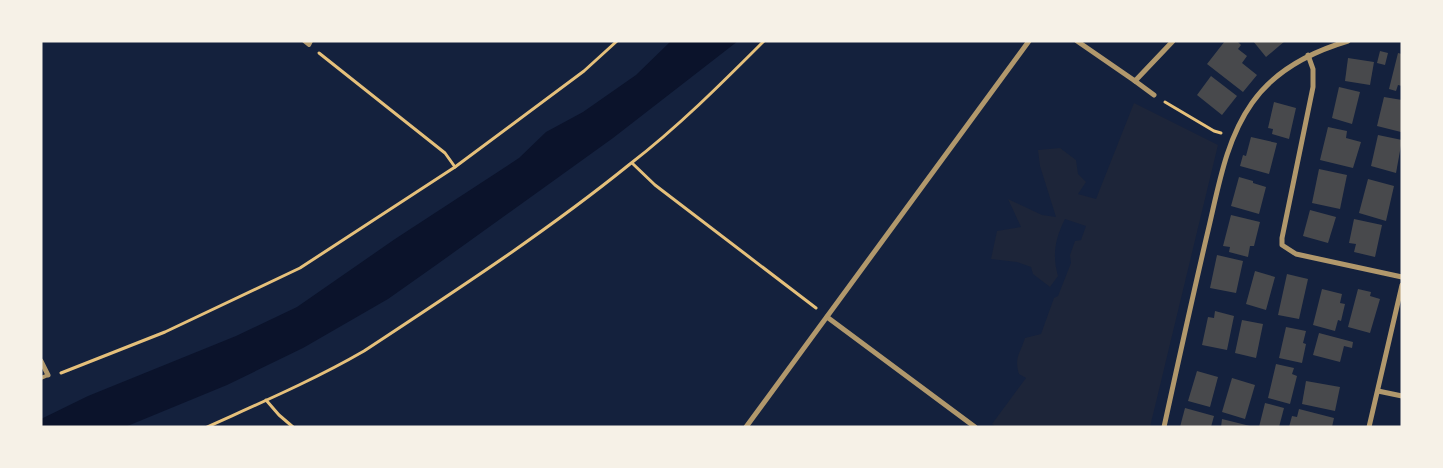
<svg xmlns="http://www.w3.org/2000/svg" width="1443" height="468" font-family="'Roboto Serif',serif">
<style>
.green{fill:#1d2539}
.water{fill:#0b132b}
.building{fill:#48494c}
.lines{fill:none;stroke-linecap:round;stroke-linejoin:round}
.path{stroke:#e5c07b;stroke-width:3}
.service{stroke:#b1986c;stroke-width:4}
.minor{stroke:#b1986c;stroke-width:5}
</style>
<rect width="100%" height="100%" fill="#14213d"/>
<!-- green -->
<path class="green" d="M1134 103 1218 145 1150 427H996L992 424 1026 378 1019 374C1014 357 1020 354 1025 338L1041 334 1054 298 1058 296 1071 263 1070 255 1075 241 1081 240 1086 226 1065 219C1055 239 1052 255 1058 276L1050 287 1033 274 1031 267 1017 262 991 259 997 231 1021 227 1008 199 1042 215 1056 217 1040 166 1038 150 1060 148 1076 160 1078 174 1086 182 1078 194 1096 199Z"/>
<!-- water -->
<path class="water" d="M671 41H738L613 138 439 263 388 299 303 348 227 385 125 427H41V419L88 396 236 336 297 307 395 239 519 158 546 132 583 112 636 75Z"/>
<!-- building -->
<g class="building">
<path d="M1225 41H1237L1241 45 1238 49 1247 56 1242 63 1257 75 1243 92 1207 64Z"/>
<path d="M1253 41H1285L1266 57Z"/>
<path d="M1380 51 1388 53 1385 65 1377 63Z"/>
<path d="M1398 53 1402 54V86L1398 85 1396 91 1389 89Z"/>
<path d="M1348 58 1374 62 1370 85 1345 81Z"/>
<path d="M1211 76 1237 96 1222 115 1197 95Z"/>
<path d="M1339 87 1360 92 1352 124 1332 118Z"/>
<path d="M1384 97 1402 100 1401 132 1377 126Z"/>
<path d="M1274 102 1296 108 1289 139 1272 134 1273 129 1268 128Z"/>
<path d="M1328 127 1347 131 1346 138 1361 142 1353 168 1320 160Z"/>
<path d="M1378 135 1402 140 1396 173 1371 166Z"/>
<path d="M1251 137 1277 143 1269 174 1240 166 1243 155 1246 156Z"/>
<path d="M1319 169 1347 175 1340 209 1312 203Z"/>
<path d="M1239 177 1253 181V183L1266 187 1259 214 1231 206Z"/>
<path d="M1368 179 1394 186 1386 221 1359 213Z"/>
<path d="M1310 210 1336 217 1328 243 1303 236Z"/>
<path d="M1231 215 1260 222 1254 246H1250L1248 257 1229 252 1230 247 1223 246Z"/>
<path d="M1354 219 1382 225 1375 257 1354 252 1356 244 1349 243Z"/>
<path d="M1217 255 1243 261 1236 293 1210 288Z"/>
<path d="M1255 271 1275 277 1266 310 1246 304Z"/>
<path d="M1287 274 1308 279 1299 319 1278 315Z"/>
<path d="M1322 289 1342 294 1340 303 1345 304 1341 321 1338 320 1335 331 1313 325Z"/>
<path d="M1358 289 1371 292 1370 296 1380 299 1370 333 1348 327Z"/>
<path d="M1215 311 1234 316 1227 350 1202 345 1208 317 1214 318Z"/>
<path d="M1242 320 1263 324 1256 358 1235 353Z"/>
<path d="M1286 327 1306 331 1303 343 1306 344 1302 363 1279 358Z"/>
<path d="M1319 333 1353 342 1352 348 1344 346 1340 362 1313 355Z"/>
<path d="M1276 364 1294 368 1292 374 1297 376 1290 404 1268 398Z"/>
<path d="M1197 371 1218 377 1210 407 1188 401Z"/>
<path d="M1232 378 1255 385 1245 419 1222 412Z"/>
<path d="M1306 381 1340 387 1335 411 1302 404Z"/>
<path d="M1265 403 1284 408 1279 427H1259Z"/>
<path d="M1185 408 1214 416 1211 427H1180Z"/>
<path d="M1299 409 1334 418 1332 427H1289L1292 416 1297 417Z"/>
<path d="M1222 419 1250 426V427H1221Z"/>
</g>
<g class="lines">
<!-- path -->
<g class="path">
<path d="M319 53 445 153 455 167"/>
<path d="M1165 102 1214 131 1221 133"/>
<path d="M632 163 655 185 816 308"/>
<path d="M61 373 165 332 300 268 455 167 584 71 617 41"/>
<path d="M266 400 279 415 293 427"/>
<path d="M207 427C260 403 314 380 364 351 455 291 546 232 630 164 678 127 721 84 764 41"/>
</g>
<!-- service -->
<g class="service">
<path d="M304 41 309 45 311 41"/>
<path d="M41 378 48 375"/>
</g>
<!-- minor -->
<g class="minor">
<path d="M1077 41 1135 81 1173 41"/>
<path d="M1308 55 1313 69V87L1282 238V245L1296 254 1402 277"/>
<path d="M1135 81 1154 95"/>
<path d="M827 317 975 427"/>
<path d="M41 361 48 375"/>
<path d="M1378 391 1402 396"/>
<path d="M746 427 1029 41"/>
<path d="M1164 427C1178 363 1192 299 1207 235 1218 190 1225 141 1252 103 1275 70 1311 52 1348 41"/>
<path d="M1369 427 1402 285"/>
</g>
</g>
<!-- border -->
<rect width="1443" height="468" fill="none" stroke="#f6f1e7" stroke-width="85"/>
</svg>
